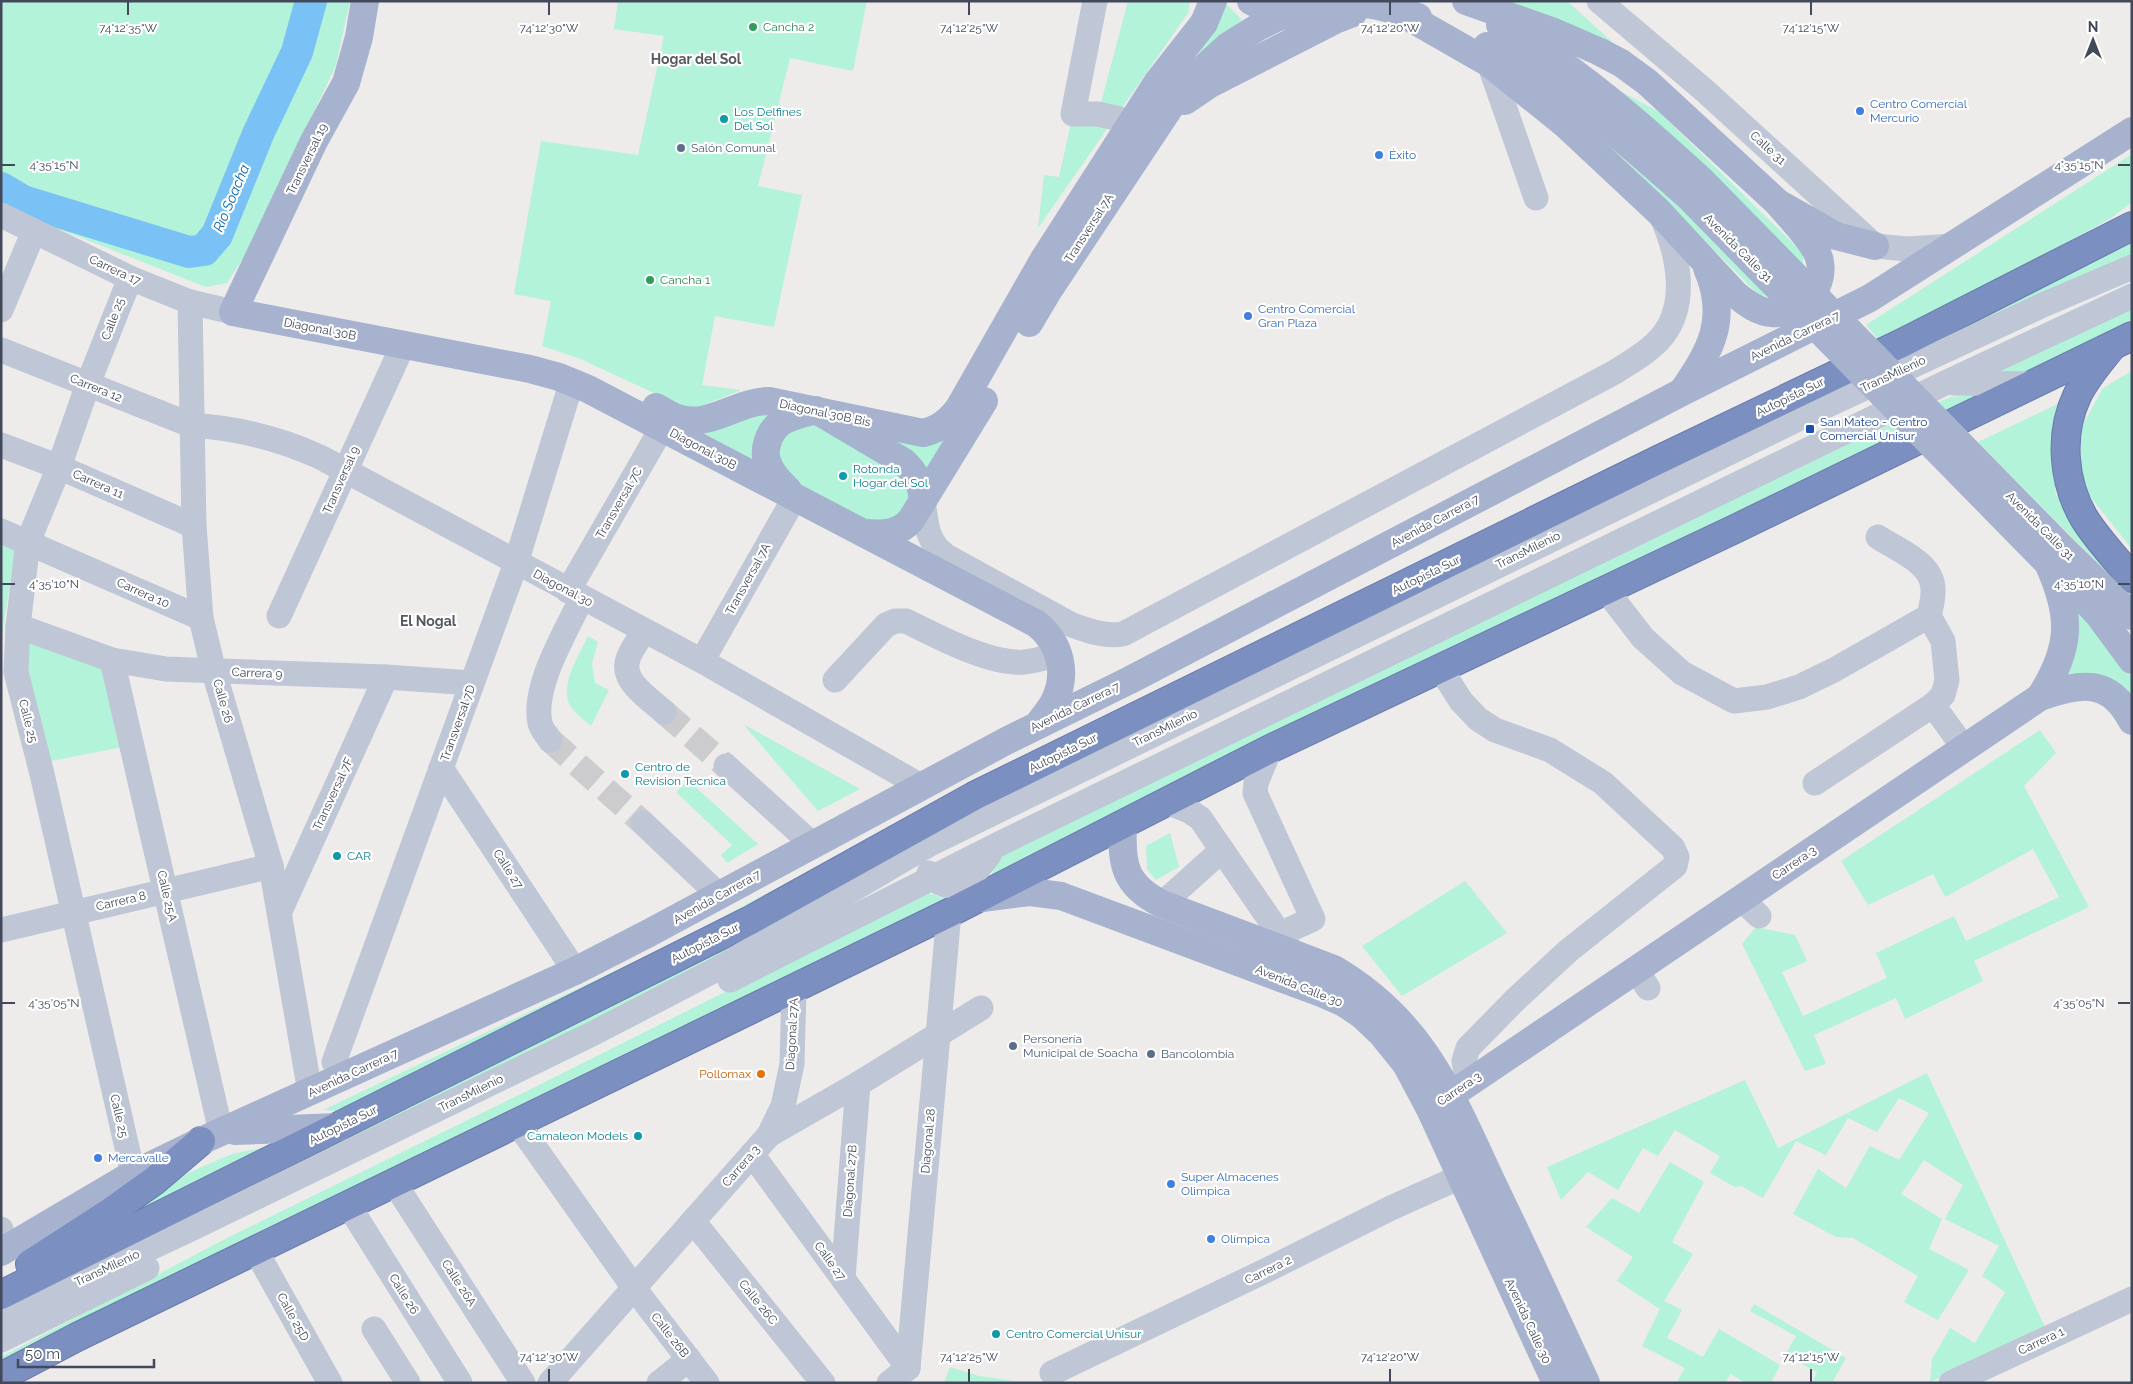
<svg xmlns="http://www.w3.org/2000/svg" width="2133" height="1384" font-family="Raleway,sans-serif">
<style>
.green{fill:#b2f3d9}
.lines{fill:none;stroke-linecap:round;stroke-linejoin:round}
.river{stroke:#7ac1f5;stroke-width:32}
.minor-tunnel{stroke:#cccbce;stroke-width:25;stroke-dasharray:25 12;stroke-linecap:butt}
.highway-casing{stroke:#6779ac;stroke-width:30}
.minor{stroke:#bfc6d5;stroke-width:25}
.major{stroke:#a7b2ce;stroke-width:28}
.highway{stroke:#7c8fc1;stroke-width:28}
.major-bridge{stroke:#a7b2ce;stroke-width:28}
.ticks{fill:none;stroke:#42495a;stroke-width:2}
.leisure-dot{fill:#2e9e5b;stroke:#fff;stroke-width:2}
.shop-dot{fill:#3f7fe0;stroke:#fff;stroke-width:2}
.culture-dot{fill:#0f9aa8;stroke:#fff;stroke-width:2}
.service-dot{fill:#5c6f8a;stroke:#fff;stroke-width:2}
.transit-dot{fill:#1a4fb4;stroke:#fff;stroke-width:2}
.food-dot{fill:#e8710a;stroke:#fff;stroke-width:2}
.labels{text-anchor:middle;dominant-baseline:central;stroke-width:4.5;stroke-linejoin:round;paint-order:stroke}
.leisure-label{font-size:12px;fill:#27864d;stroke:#fff;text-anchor:start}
.shop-label{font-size:12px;fill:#366cbe;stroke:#fff;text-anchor:start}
.culture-label{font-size:12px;fill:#0d838f;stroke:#fff;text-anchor:start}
.service-label{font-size:12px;fill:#4e5e75;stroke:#fff;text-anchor:start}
.street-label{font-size:12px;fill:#42495a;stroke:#fff}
.transit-label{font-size:12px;fill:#164399;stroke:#fff;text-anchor:start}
.food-label{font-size:12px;fill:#c56008;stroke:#fff;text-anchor:end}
.neighbourhood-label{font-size:14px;font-weight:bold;fill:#575961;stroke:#fff}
.water-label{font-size:14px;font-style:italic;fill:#0064af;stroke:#fff}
.ticks-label{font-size:12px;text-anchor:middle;fill:#42495a;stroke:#fff;stroke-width:4.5;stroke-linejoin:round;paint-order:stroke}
</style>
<rect width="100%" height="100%" fill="#eeebeb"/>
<!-- green -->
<g class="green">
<path d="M1 1H350L336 65 252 244 227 283 206 287 1 206Z"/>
<path d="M618 1H867L853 71 790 58 758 186 802 195 774 327 715 316 702 385 741 390 691 410 578 358 542 346 551 301 514 294 541 141 638 155 664 36 614 29Z"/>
<path d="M1128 1H1190L1188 13 1038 228 1044 175 1059 177 1073 114H1098Z"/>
<path d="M1507 1H1567L1631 59Z"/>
<path d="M1225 3 1242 20 1196 59Z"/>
<path d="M1600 80 1659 112 1803 253V266Z"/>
<path d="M1553 104 1622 147 1768 295 1760 296 1620 156Z"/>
<path d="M2132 154V202L2111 218 1989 286 1880 341 1866 325Z"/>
<path d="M2132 234V257L1900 359Z"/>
<path d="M2132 305V323L2026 373 1986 375Z"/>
<path d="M2132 371V549L2080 484 2081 428 2103 388Z"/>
<path d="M1984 394 1259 739 990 881 994 868 1002 855 1723 501 1950 397Z"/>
<path d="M2064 401 2054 425 2051 454 2056 495 2132 594V598L1978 442Z"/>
<path d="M773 411 756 463 686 429Z"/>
<path d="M806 420 904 477 913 498 897 519 867 523 789 482 773 443Z"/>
<path d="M954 431 927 478 881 440Z"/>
<path d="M1 545 16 550 1 638Z"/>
<path d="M2071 604 2121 659 2132 678V703L2060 680Z"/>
<path d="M588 636 598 642 592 663 595 683 609 690 591 726C586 721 578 716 573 710 556 689 579 656 588 636Z"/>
<path d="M25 638 103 666 122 747 46 762 23 670Z"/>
<path d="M743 724 860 789 818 811Z"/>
<path d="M2040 730 2056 753 2024 786 2089 907 1974 961 1983 981 1905 1019 1896 998 1814 1035 1826 1064 1805 1071 1742 944 1756 927 1795 935 1807 961 1782 972 1803 1016 1887 978 1876 953 1954 916 1966 941 2059 897 2033 849 1945 897 1933 874 1868 905 1841 861Z"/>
<path d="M688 780 758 844 727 863 721 855 732 845 676 792Z"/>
<path d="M1170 833 1179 867 1156 880 1147 869 1146 846Z"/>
<path d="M827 861 748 907 341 1111 323 1110 680 940Z"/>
<path d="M855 877 709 966 124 1251 188 1209 705 959Z"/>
<path d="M1465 881 1507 933 1402 996 1362 946Z"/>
<path d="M925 892 950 900 1 1362V1357L227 1238 523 1093Z"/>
<path d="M1927 1073 2046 1329 1930 1382 1932 1359 1950 1328 1975 1343 2005 1292 1982 1276 1999 1246 1945 1219 1963 1185 1924 1160 1901 1194 1942 1219 1929 1249 1969 1270 1938 1320 1904 1302 1918 1276 1853 1238 1836 1237 1793 1214 1818 1169 1846 1188 1870 1146 1899 1160 1929 1113 1899 1098 1877 1132 1848 1118 1826 1155 1796 1141 1763 1198 1741 1186 1735 1187 1710 1173 1720 1156 1675 1130 1658 1156 1643 1148 1618 1190 1588 1172 1561 1200 1547 1167 1745 1080 1778 1148Z"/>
<path d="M275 1145 96 1234 188 1173 232 1154Z"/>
<path d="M1670 1162 1704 1182 1672 1242 1693 1254 1664 1301 1682 1310 1667 1338 1703 1357 1719 1329 1780 1365 1771 1383H1746L1730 1374 1725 1383H1676L1685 1368 1642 1346 1660 1309 1617 1281 1633 1257 1586 1227 1612 1198 1639 1213Z"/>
<path d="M1754 1304 1846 1358 1832 1383H1812L1817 1372 1785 1355 1796 1336 1750 1311Z"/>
<path d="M950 1367 979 1376 1014 1381 944 1383Z"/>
</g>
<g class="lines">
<!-- river -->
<path class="river" d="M1 188 23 201 189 252 204 250 217 235 258 134 297 52 311 1"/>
<!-- minor-tunnel -->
<g class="minor-tunnel">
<path d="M664 712 726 766"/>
<path d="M550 740 643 823"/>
</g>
<defs>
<g id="highway">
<path d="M2110 349C2098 364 2085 379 2077 396 2059 434 2063 482 2084 518 2097 539 2116 559 2132 578"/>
<path d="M30 1264 112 1211 154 1181 201 1141"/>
<path d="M1 1295 749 921 974 796 1658 460 1900 344 2132 226"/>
<path d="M1 1377 77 1337 949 913 1270 749 1737 528 2132 336"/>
</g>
</defs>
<!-- highway casing -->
<use href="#highway" class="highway-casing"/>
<!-- minor -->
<g class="minor">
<path d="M1095 1 1073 114H1098L1133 122"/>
<path d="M1599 1 1704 90 1875 246 1908 249 1953 246"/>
<path d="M1489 63 1536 198"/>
<path d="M1 215 130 278 190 302 233 312"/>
<path d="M130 278 88 384 59 467 28 542 18 626 16 672 42 774 133 1174"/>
<path d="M190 302 194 526 201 618 214 672 271 866 310 1092"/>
<path d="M1 310 34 231"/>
<path d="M1 350 191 425C237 428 279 438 320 457L702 661 921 786"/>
<path d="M1953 383 2033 384"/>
<path d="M1 445 59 467 194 526"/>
<path d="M923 499C926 522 926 542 946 556L1072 625C1089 631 1105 637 1123 634L1615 372C1632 361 1652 350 1664 334 1689 300 1677 250 1661 215"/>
<path d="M1 531 201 618"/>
<path d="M1606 590 1643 638 1682 673 1734 701 1767 697 1799 687 1834 670 1929 616C1931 608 1933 600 1933 592 1935 563 1897 550 1878 537"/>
<path d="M568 591 670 414"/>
<path d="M279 616 403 345"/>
<path d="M18 626 112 660 166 669 386 677 472 683"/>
<path d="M644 631C639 640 631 649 628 659 620 681 650 699 664 712"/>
<path d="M112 660 221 1132"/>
<path d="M702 661 795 497"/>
<path d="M1440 668 1461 701 1478 719 1495 730 1550 750 1603 783 1673 848 1677 857 1675 866 1568 951 1514 1001 1468 1048 1464 1061 1468 1083"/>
<path d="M835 680 886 625 895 621H906C937 636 990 665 1024 662 1036 661 1047 657 1058 654"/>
<path d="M1933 705 1964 748"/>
<path d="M550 740C547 735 541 729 540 723 532 687 566 631 582 598"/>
<path d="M1270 749 1256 783 1255 793 1313 919 1291 929 1282 939"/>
<path d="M726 766 812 844"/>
<path d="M441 768 575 971"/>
<path d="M1815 783 1933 705 1943 695 1947 680 1943 641 1929 616"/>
<path d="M1167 802 1189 811 1200 818 1292 952"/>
<path d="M643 823 720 896"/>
<path d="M929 873C932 879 938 883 945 885 965 891 978 868 989 855"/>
<path d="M1741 899 1759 916"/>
<path d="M1162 904 1222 850"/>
<path d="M280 911 386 677"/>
<path d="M1 930 271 866"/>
<path d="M1636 970 1648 988"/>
<path d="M730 980 999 844 1945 383 2132 296"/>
<path d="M334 1062 516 563 572 381"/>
<path d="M518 1124 634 1288 707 1383"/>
<path d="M769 1135 783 1106 792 1064 794 989"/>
<path d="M752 1154 908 1368"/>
<path d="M395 1184 523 1383"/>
<path d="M349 1206 460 1383"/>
<path d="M693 1221 823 1383"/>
<path d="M1 1229 5 1250"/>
<path d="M256 1251 330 1383"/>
<path d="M843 1278 858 1084"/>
<path d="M1 1318 191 1229 594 1033 723 966 930 844 1800 418 2043 305 2132 267"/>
<path d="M374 1329 408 1383"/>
<path d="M1 1340 147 1268"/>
<path d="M908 1368 949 913"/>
<path d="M1052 1373 1265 1271 1391 1208 1480 1168"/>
<path d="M550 1383 769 1135 858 1084 981 1008"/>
<path d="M659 1383 689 1359"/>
<path d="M889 1383 908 1368"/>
<path d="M1951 1383 2132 1299"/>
</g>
<!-- major -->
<g class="major">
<path d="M365 1 359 37 346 83 314 141 233 312 530 369 559 377 588 389 1037 624C1061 644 1068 674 1054 702 1050 710 1043 717 1038 725"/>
<path d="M1251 1C1291 23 1310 5 1349 3 1372 2 1396 11 1418 17"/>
<path d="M1466 1 1554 32 1598 51 1621 63 1647 82 1778 203 1836 236 1875 246"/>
<path d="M1400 12 1489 63 1565 124 1659 212 1735 294C1746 303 1758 312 1772 313 1799 316 1825 289 1820 262 1817 243 1790 218 1778 203"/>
<path d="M1500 25C1518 37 1537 47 1555 59 1608 96 1655 138 1702 181"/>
<path d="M1487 46C1563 83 1625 141 1688 196"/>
<path d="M1185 101 1210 84 1335 20 1353 13"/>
<path d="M1029 323 1048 291 1184 86 1228 46 1260 26 1278 17 1308 11 1325 1"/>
<path d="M1682 392C1711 350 1729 319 1707 268"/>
<path d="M656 407C662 410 669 415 677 418 709 429 737 401 769 401L923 433C940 429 949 421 959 408L1044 259 1157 83 1204 23 1213 1"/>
<path d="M788 490C781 483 773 476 769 466 761 451 769 430 783 421 793 415 806 413 816 410L904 462C916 473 921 484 923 499"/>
<path d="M864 533C883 534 898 535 911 520L984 401"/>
<path d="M2063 549 2132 616"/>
<path d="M2055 569 2098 614 2132 660"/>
<path d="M2040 697C2080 684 2109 676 2132 721"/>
<path d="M1123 825C1121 864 1124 885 1162 904L1334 969C1429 1025 1454 1104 1499 1197 1529 1259 1557 1321 1586 1383"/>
<path d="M982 898 1030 892 1061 896 1321 993 1344 1003 1362 1015 1381 1033 1406 1064 1430 1109 1556 1383"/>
<path d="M1430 1109 2040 697C2072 647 2072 616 2048 563"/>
<path d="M235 1131 338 1127"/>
<path d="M1 1252 133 1174 201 1141 575 971 649 933 1006 741 1130 680 1682 392 1870 298 2132 131"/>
</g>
<!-- highway -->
<use href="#highway" class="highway"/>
<!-- major-bridge -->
<g class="major-bridge">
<path d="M1702 181 2063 549"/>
<path d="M1688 196 2048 563"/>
</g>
</g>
<!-- ticks -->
<path class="ticks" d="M128 2V15M549 2V15M969 2V15M1390 2V15M1811 2V15M2 165H15M2118 165H2130M2 584H15M2118 584H2130M2 1003H15M2118 1003H2130M549 1369V1382M969 1369V1382M1390 1369V1382M1811 1369V1382"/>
<!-- markers -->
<g class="leisure-dot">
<circle cx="753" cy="27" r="5"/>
<circle cx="650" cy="280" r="5"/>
</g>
<g class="shop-dot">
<circle cx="1860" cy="111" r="5"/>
<circle cx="1379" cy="155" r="5"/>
<circle cx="1248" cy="316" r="5"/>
<circle cx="98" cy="1158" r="5"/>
<circle cx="1171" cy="1184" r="5"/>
<circle cx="1211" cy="1239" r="5"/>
</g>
<g class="culture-dot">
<circle cx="724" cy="119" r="5"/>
<circle cx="843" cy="476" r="5"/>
<circle cx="625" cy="774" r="5"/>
<circle cx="337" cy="856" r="5"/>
<circle cx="638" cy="1136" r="5"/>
<circle cx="996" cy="1334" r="5"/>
</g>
<g class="service-dot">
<circle cx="681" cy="148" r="5"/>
<circle cx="1013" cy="1046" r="5"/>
<circle cx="1151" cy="1054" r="5"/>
</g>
<rect class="transit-dot" x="1805" y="424" width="10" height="10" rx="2.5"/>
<circle class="food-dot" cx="761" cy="1074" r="5"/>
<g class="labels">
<!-- leisure labels -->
<g class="leisure-label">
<text x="763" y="27">Cancha 2</text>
<text x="660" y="280">Cancha 1</text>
</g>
<!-- shop labels -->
<g class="shop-label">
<text x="1870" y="104">Centro Comercial<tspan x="1870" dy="14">Mercurio</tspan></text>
<text x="1389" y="155">Éxito</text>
<text x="1258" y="309">Centro Comercial<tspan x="1258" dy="14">Gran Plaza</tspan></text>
<text x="108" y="1158">Mercavalle</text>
<text x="1181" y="1177">Super Almacenes<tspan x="1181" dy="14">Olimpica</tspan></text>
<text x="1221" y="1239">Olímpica</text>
</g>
<!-- culture labels -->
<g class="culture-label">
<text x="734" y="112">Los Delfines<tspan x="734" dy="14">Del Sol</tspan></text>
<text x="853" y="469">Rotonda<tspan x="853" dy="14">Hogar del Sol</tspan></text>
<text x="635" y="767">Centro de<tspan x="635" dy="14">Revision Tecnica</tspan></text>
<text x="347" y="856">CAR</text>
<text x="628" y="1136" text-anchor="end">Camaleon Models</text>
<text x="1006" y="1334">Centro Comercial Unisur</text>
</g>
<!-- service labels -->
<g class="service-label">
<text x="691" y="148">Salón Comunal</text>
<text x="1023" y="1039">Personería<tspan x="1023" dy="14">Municipal de Soacha</tspan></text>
<text x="1161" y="1054">Bancolombia</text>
</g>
<!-- street labels -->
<g class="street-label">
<text transform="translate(1768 148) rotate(42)">Calle 31</text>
<text transform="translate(307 159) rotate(-64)">Transversal 19</text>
<text transform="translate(1089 228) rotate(-57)">Transversal 7A</text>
<text transform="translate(1738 248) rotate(45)">Avenida Calle 31</text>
<text transform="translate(115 270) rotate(25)">Carrera 17</text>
<text transform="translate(113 319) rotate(-69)">Calle 25</text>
<text transform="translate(320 329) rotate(11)">Diagonal 30B</text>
<text transform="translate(1795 336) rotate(-26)">Avenida Carrera 7</text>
<text transform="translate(1893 374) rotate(-25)">TransMilenio</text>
<text transform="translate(96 388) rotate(22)">Carrera 12</text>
<text transform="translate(1790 397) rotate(-26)">Autopista Sur</text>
<text transform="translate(825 413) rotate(12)">Diagonal 30B Bis</text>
<text transform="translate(703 449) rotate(28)">Diagonal 30B</text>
<text transform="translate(341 480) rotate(-66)">Transversal 9</text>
<text transform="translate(98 484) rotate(24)">Carrera 11</text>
<text transform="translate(619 503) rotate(-60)">Transversal 7C</text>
<text transform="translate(1435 521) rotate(-28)">Avenida Carrera 7</text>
<text transform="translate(2040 526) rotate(45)">Avenida Calle 31</text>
<text transform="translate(1528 550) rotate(-26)">TransMilenio</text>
<text transform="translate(1426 575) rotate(-26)">Autopista Sur</text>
<text transform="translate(748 579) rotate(-61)">Transversal 7A</text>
<text transform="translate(563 588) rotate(28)">Diagonal 30</text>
<text transform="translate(143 593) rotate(24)">Carrera 10</text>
<text transform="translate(257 673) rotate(2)">Carrera 9</text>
<text transform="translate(223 701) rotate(74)">Calle 26</text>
<text transform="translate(1075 707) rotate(-26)">Avenida Carrera 7</text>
<text transform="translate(28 721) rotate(76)">Calle 25</text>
<text transform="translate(458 723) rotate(-70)">Transversal 7D</text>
<text transform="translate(1165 728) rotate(-26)">TransMilenio</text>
<text transform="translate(1063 753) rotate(-26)">Autopista Sur</text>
<text transform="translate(333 794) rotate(-65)">Transversal 7F</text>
<text transform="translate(1794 863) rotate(-34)">Carrera 3</text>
<text transform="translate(508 869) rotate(57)">Calle 27</text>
<text transform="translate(167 896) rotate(77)">Calle 25A</text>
<text transform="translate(717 897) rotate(-29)">Avenida Carrera 7</text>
<text transform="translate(121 901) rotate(-13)">Carrera 8</text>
<text transform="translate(705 943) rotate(-27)">Autopista Sur</text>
<text transform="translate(1299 986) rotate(22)">Avenida Calle 30</text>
<text transform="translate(792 1034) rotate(-87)">Diagonal 27A</text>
<text transform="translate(353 1073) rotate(-25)">Avenida Carrera 7</text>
<text transform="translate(1459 1089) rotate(-34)">Carrera 3</text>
<text transform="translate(471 1093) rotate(-26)">TransMilenio</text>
<text transform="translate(119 1116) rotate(77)">Calle 25</text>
<text transform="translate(343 1125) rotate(-26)">Autopista Sur</text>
<text transform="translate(928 1141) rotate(-85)">Diagonal 28</text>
<text transform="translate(741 1166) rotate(-49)">Carrera 3</text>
<text transform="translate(850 1181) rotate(-86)">Diagonal 27B</text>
<text transform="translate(830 1261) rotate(54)">Calle 27</text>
<text transform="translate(107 1268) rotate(-25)">TransMilenio</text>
<text transform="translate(1268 1270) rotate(-26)">Carrera 2</text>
<text transform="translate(459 1283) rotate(57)">Calle 26A</text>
<text transform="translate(404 1294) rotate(58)">Calle 26</text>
<text transform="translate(758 1302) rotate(51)">Calle 26C</text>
<text transform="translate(293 1317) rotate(61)">Calle 25D</text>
<text transform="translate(1528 1321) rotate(65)">Avenida Calle 30</text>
<text transform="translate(670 1335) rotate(52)">Calle 26B</text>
<text transform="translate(2041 1341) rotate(-25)">Carrera 1</text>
</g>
<!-- transit labels -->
<g class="transit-label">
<text x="1820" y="422">San Mateo - Centro<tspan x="1820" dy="14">Comercial Unisur</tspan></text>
</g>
<!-- food labels -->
<g class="food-label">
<text x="751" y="1074">Pollomax</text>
</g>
<!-- neighbourhood labels -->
<g class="neighbourhood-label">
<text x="696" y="59">Hogar del Sol</text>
<text x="428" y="621">El Nogal</text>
</g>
<!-- water labels -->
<g class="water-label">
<text transform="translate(231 198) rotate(-67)">Río Soacha</text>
</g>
</g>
<g class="ticks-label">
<text x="128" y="32">74°12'35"W</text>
<text x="549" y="32">74°12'30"W</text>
<text x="969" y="32">74°12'25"W</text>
<text x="1390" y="32">74°12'20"W</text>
<text x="1811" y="32">74°12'15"W</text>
<text x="54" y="169">4°35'15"N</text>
<text x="2079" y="169">4°35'15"N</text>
<text x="54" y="588">4°35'10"N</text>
<text x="2079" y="588">4°35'10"N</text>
<text x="54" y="1007">4°35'05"N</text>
<text x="2079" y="1007">4°35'05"N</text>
<text x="549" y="1361">74°12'30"W</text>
<text x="969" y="1361">74°12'25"W</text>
<text x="1390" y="1361">74°12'20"W</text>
<text x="1811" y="1361">74°12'15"W</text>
</g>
<!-- border -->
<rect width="2133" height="1384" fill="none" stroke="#42495a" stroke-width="5"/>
<!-- north arrow -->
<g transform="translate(2093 40)" stroke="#ffffff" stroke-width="4" paint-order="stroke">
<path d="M0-4L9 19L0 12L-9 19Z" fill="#42495a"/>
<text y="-8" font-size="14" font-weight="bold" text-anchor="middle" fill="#42495a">N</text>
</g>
<!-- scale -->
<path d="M18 1359v8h136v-8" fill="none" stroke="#42495a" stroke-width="2.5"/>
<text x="25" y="1359" font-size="15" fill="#42495a" stroke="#ffffff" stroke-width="4" paint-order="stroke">50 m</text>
</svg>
